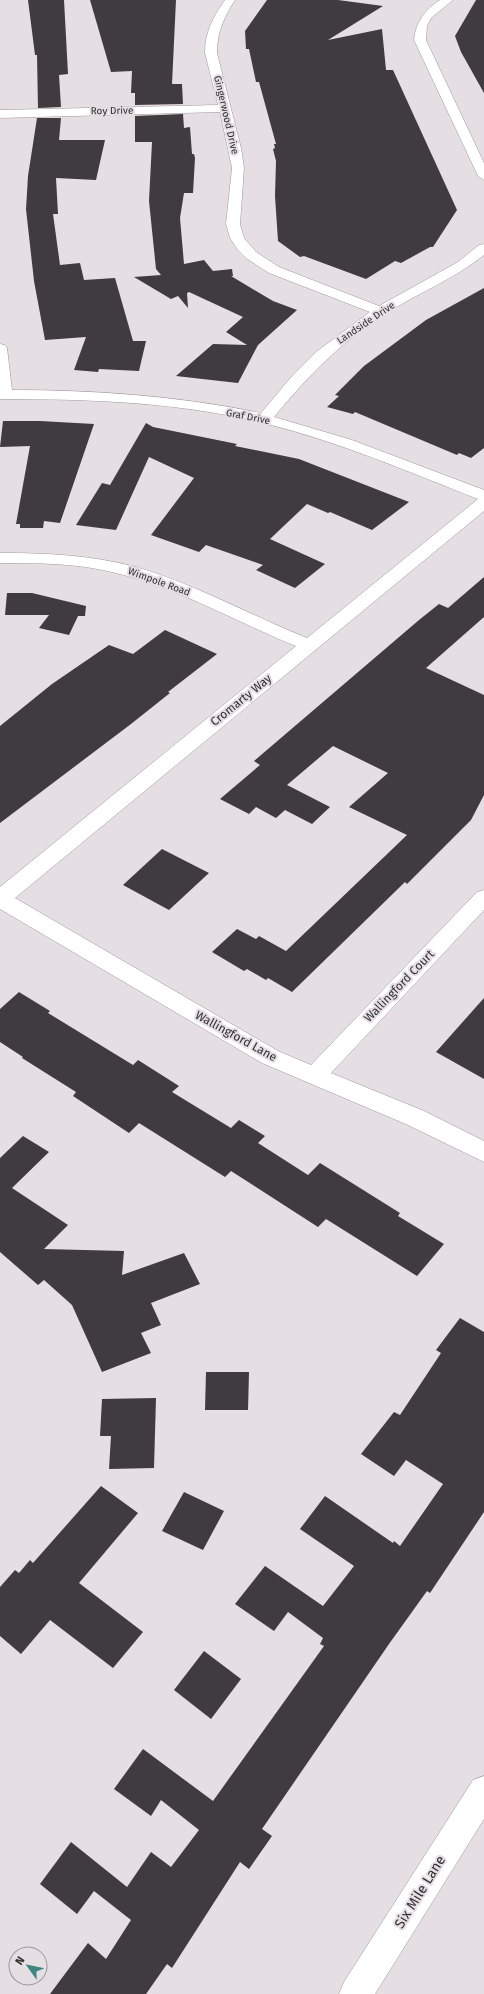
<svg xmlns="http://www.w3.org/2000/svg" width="484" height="1994" font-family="'Fira Sans',sans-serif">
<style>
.building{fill:#403b3e}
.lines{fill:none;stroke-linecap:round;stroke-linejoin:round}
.minor-casing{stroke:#9e979b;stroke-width:1}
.minor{fill:#fff;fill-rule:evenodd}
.labels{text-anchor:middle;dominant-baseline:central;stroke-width:4;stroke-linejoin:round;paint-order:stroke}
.far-street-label{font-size:10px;fill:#323031;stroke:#e5dee2}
.street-label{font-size:12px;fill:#323031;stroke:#e5dee2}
.near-street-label{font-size:14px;fill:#323031;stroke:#e5dee2}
</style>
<rect width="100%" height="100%" fill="#e5dee2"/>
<!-- building -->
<g class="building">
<path d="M28 0H64L68 74 59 75 61 107 38 108 37 55H35Z"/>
<path d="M90 0H176L172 84H182L183 104 135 105V93H131L132 71 111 72Z"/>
<path d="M267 0H338L383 6 328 40 382 29 386 70H393L457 210 433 247H430L401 263 395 261 366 279 304 256 300 257 278 241 275 196 276 161 273 149 275 148 274 144H276L259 82H256L249 49H246L245 31Z"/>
<path d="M476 0H484V93L461 52 455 36Z"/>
<path d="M183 114 184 128 190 127 192 154H194L195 158 193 193H184L180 218 184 264 204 260 213 271 232 269 233 276H231L273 301 297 310 258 345 238 383 176 376 213 344 247 345 226 332 243 317 189 292 187 293 188 308 178 296 171 299 134 277 161 275 156 269 149 201 152 142H135V116Z"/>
<path d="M37 118H61L59 140H105L96 180 56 178 58 214H53L60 265 80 263 84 280 115 278 133 341H146L139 371 99 369 98 372 74 370 86 337 45 340 34 281 26 209 28 176Z"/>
<path d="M484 288V448L471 458 459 453 457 455 355 412 353 414 327 407 339 396 335 395 364 366 426 320Z"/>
<path d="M3 421H40L94 424 60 523 44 521 43 528H20V524H16L30 446 0 447Z"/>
<path d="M146 423 153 427 237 444 235 446 299 459 409 502 372 530 330 512 328 513 307 504 270 539 325 564 295 588 256 570 263 565 206 545 199 552 151 535 194 478 149 457 116 530 76 525 102 483 110 485Z"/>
<path d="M484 577V617L426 668 484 695V795L471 820 407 884 405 882 292 992 268 978 266 980 247 969 244 971 212 952 237 929 256 939 259 936 286 951 407 835 349 807 388 773 333 746 287 785 330 807 312 824 285 810 276 818 256 807 249 814 220 799 260 765 254 761 419 620 439 604 448 608Z"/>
<path d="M7 593H32L86 606 85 616H78L69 635 39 628 49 615H5Z"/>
<path d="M165 630 217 654 168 692 170 693 131 724 0 823V726L52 684 109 645 133 654Z"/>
<path d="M162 849 209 873 169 910 123 885Z"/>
<path d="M19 992 50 1011 48 1013 133 1065 138 1060 179 1086 172 1092 231 1128 239 1120 265 1136 258 1143 308 1175 320 1163 400 1213 398 1216 444 1244 417 1276 326 1219 318 1227 231 1171 225 1177 139 1123 129 1133 73 1096 76 1092 22 1058 23 1057 0 1042V1009Z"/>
<path d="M484 998V1079L436 1052Z"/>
<path d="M23 1136 49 1152 12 1188 68 1225 44 1249 124 1251 122 1275 184 1253 200 1284 151 1303 161 1325 141 1333 151 1353 102 1372 72 1305 44 1280 38 1285 0 1252V1158Z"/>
<path d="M460 1318 484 1332V1512L430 1593 427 1591 389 1644 262 1829 272 1836 249 1869 240 1862 172 1968 167 1964 146 1994H50L88 1943 106 1959 131 1920 94 1891 77 1914 40 1884 71 1842 127 1887 151 1852 171 1867 199 1830 161 1800 151 1816 114 1789 143 1749 213 1801 324 1646 320 1644 323 1638 288 1612 274 1631 235 1604 265 1566 323 1606 354 1566 300 1529 325 1496 393 1543 394 1541 400 1546 443 1484 406 1460 394 1476 361 1454 394 1412 400 1415 441 1353 436 1350Z"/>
<path d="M206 1372H249L248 1410H205Z"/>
<path d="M156 1398 154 1468 109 1469 111 1436H100L102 1399Z"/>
<path d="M101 1486 138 1513 79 1583 143 1632 113 1668 50 1620 21 1654 0 1636V1587L15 1570 19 1573 30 1560 33 1563Z"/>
<path d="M184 1492 224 1511 203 1550 162 1531Z"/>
<path d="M204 1651 241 1679 211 1719 174 1690Z"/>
</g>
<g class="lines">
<defs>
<g id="minor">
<path d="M225 0H235C224 17 217 32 217 53L241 148 244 168 240 224 244 238 256 252 279 267 379 306 458 262 479 245 484 244V255C454 279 418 293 385 314 340 343 308 376 274 417L352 440 484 490V511L15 898 278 1051 311 1065 477 892 484 890V910L331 1073 424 1111 484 1141V1162L408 1125 262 1063 0 909V887L296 646C236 622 179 588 116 573 78 563 38 563 0 563V553C46 553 91 555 136 567 195 584 250 615 307 638L478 499C409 472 340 442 267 424 181 402 89 399 0 399V344L5 345 7 348 12 390C96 390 178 396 261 413L293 375 316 352 370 312 269 273 246 258 238 250 230 238 226 224 232 168 220 112 0 118V110L218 105 205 53C205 32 213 17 225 0Z"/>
<path d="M440 0H453L431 18 427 26 426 40 484 163V180L478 176 414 40C416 21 425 10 440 0Z"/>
<path d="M484 1776V1819L375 1994H339L344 1982 473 1780Z"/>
</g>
</defs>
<!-- minor casing -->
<use href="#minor" class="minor-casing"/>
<!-- minor -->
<use href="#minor" class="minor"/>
</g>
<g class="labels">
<!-- far-street labels -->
<g class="far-street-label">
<text transform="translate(112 111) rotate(-1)">Roy Drive</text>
<text transform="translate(226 115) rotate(77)">Gingerwood Drive</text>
<text transform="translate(366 323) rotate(-34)">Landside Drive</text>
<text transform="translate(248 417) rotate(11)">Graf Drive</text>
<text transform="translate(159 582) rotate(20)">Wimpole Road</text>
</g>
<!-- street labels -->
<g class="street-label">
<text transform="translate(241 700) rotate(-39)">Cromarty Way</text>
<text transform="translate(399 986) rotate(-46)">Wallingford Court</text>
<text transform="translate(236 1036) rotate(29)">Wallingford Lane</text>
</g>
<!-- near-street labels -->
<g class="near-street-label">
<text transform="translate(420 1892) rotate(-58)">Six Mile Lane</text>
</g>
</g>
<!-- north arrow -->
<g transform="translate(28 1966) rotate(303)"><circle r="19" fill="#e5dee2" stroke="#9d989b"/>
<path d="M0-3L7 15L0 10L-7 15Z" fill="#3e8680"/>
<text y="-6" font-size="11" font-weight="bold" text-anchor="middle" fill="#323031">N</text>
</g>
</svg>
